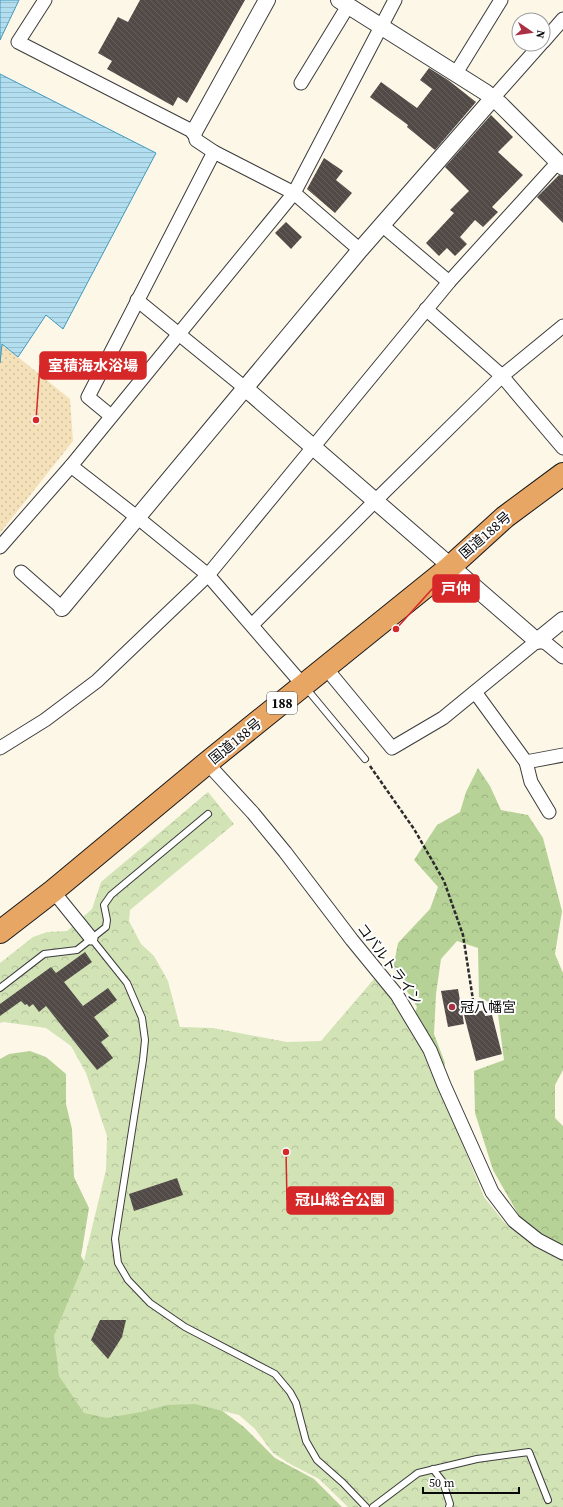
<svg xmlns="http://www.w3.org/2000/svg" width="563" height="1507" font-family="'Source Serif 4','Noto Sans JP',serif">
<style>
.forest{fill:url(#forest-crowns)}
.sand{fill:url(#sand-dots)}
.park{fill:url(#park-crowns)}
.water{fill:url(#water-rules);stroke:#4099be}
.building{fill:url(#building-back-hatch)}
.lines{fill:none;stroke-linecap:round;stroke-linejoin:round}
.service-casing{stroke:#3c3c3c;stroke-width:8}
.minor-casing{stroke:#3c3c3c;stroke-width:15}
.tertiary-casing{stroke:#3c3c3c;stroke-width:18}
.trunk-casing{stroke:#1a1a1a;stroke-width:24}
.path{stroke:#2b2b2b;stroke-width:2.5;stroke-dasharray:4 2;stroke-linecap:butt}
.service{stroke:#fff;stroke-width:6}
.minor{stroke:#fff;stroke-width:13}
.tertiary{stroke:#fff;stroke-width:16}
.trunk{stroke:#e8a664;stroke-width:22}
.poi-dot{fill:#aa3043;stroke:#fff;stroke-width:1.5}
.labels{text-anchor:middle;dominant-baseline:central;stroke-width:4;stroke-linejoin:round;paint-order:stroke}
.shield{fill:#fff;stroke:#535353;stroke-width:1}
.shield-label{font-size:13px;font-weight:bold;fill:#090909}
.street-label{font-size:14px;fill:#090909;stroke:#fff}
.poi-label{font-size:14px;fill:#090909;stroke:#fff;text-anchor:start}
.leader{fill:none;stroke:#d62828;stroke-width:1.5}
.callout-dot{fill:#d62828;stroke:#fff;stroke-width:1.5}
.callout{fill:#d62828;stroke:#d62828;stroke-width:1.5}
.callout-label{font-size:15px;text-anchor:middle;font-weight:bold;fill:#fff}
</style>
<defs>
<pattern id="forest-crowns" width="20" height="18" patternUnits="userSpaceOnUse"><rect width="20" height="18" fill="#b7d297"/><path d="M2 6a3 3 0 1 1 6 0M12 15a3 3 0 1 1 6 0" fill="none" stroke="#9cb381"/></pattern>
<pattern id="sand-dots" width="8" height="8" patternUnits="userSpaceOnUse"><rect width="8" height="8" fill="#f4e1b9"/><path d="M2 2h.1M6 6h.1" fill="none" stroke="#d0c09e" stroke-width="1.8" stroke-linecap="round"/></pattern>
<pattern id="park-crowns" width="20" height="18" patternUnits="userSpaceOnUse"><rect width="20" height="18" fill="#d2e3b6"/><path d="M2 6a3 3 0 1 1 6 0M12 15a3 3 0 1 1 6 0" fill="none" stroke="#b3c19b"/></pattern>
<pattern id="water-rules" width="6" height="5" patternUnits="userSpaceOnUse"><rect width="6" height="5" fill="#b2deef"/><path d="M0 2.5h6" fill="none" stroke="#98bdcc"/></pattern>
<pattern id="building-back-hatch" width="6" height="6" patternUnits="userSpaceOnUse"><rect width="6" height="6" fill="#514a47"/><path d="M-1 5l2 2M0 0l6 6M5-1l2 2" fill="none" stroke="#655f5d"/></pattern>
</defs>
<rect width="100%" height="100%" fill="#fdf7e8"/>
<!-- forest -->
<g class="forest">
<path d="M478 768 490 786 501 810 528 815 543 838 562 911 555 954 563 973V1070L555 1085V1118L563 1126V1250L526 1228 493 1170 475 1113 474 1071 504 1060 497 1007 479 997 478 948 457 941 441 959 436 994 434 1034 445 1063 433 1113 404 1043 417 1007 393 969 398 943 430 909 438 887 414 860 437 825 460 812 466 792Z"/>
<path d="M30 1051 46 1057 66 1074V1104L72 1129 74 1177 89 1208 81 1256 90 1272 213 1404 244 1427 275 1458 314 1479 342 1507H0V1059L9 1054Z"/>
</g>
<!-- sand -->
<path class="sand" d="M2 344 70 399 73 441 0 533V363Z"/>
<!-- park -->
<path class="park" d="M208 792 234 824 130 910 129 921 141 944 154 956 168 981 180 1027 213 1028 287 1042 321 1041 374 979 391 997 425 1052 484 1197 504 1222 534 1244 563 1260V1507H348L319 1479 292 1465 273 1453 255 1429 239 1415 195 1404 167 1405 141 1412 107 1418 84 1413 59 1376 54 1336 83 1265 106 1170 107 1136 86 1073 71 1046 46 1028 4 1022 0 1023V963L33 937 47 932 67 931 92 909 101 882Z"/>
<!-- water -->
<g class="water">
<path d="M0 0H19L0 40Z"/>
<path d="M0 74 156 153 63 329 46 315 18 357 2 344 0 363Z"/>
</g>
<!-- building -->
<g class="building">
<path d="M140 0H245L187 103 178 97 173 106 107 69 112 61 98 53 118 17 128 22Z"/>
<path d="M429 68 448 80 476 102 435 150 407 127 408 125 370 97 381 82 417 108 432 89 420 80Z"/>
<path d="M491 115 513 137 498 152 523 175 492 207 498 212 483 227 475 220 460 237 467 244 455 256 447 248 439 256 426 243 454 213 450 210 469 191 445 167Z"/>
<path d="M324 158 343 171 336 180 352 193 335 213 307 189Z"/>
<path d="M559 175 563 176V223L537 197Z"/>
<path d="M286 222 302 237 291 249 275 233Z"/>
<path d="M85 952 92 962 64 982 83 1006 108 988 117 1000 94 1017 109 1036 101 1042 113 1058 97 1070 46 1006 39 1012 33 1004 29 1007 27 1004 25 1005 21 1001 0 1016V1004L51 967 56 973Z"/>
<path d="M458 989 464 1024 448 1027 441 991Z"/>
<path d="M484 1010 485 1016 492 1015 502 1054 476 1061 464 1015Z"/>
<path d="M177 1178 183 1195 134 1211 129 1194Z"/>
<path d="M100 1320H126L122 1337 108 1359 91 1340Z"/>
</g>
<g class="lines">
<defs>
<g id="service">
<path d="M306 688 365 759"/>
<path d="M91 938 127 983 142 1018 145 1040 143 1060 115 1239 118 1263 128 1280 150 1303 185 1327 275 1374 290 1392 296 1403 306 1441 317 1460 343 1483 366 1507"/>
<path d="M0 988 44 954 77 950 106 927 107 920 104 905 111 895 208 814"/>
<path d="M433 1469 443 1482 450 1504 449 1507"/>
<path d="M373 1507 418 1473 477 1459 529 1452 548 1500"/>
</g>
<g id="minor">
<path d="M45 0 18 42 194 132 196 140 214 152 294 193 360 250"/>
<path d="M543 42 563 19"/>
<path d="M456 73 501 0"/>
<path d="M301 83 348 6"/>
<path d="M493 98 541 44"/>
<path d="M383 226 449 282"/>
<path d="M137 300 245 388"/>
<path d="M426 309 502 376 563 448"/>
<path d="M111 416 88 397 214 152"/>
<path d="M71 466 138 518 208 575 303 685"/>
<path d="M0 547 71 466 294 193 395 0"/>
<path d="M21 572 62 608"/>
<path d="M252 625 375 501 502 376 563 326"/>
<path d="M325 667 392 748 443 718 537 641 546 643 563 657"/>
<path d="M475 692 526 762 531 782 549 812"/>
<path d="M0 748 45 720 97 681 208 575 449 282 558 162"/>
<path d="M526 762 563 755"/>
<path d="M207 763 253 813 285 852 352 940 397 995 430 1050 444 1085 492 1192 514 1221 538 1240 563 1253"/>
<path d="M53 891 91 938"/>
</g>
<g id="tertiary">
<path d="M339 0 485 92 500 104 563 167"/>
<path d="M194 132 267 0"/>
<path d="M245 388 537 641 563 620"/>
<path d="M62 608 360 250 493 98"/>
</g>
<path id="trunk" d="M0 932 53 891 207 763 450 567 505 517 563 474"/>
</defs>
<!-- service casing -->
<use href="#service" class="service-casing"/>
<!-- minor casing -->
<use href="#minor" class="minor-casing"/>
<!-- tertiary casing -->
<use href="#tertiary" class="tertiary-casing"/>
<!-- trunk casing -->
<use href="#trunk" class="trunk-casing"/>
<!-- path -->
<path class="path" d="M370 766 414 829 444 881 463 935 473 1000"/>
<!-- service -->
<use href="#service" class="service"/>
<!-- minor -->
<use href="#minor" class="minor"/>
<!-- tertiary -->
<use href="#tertiary" class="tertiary"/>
<!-- trunk -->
<use href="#trunk" class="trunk"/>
</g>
<!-- markers -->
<circle class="poi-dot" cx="452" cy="1007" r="4"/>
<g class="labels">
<!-- shield labels -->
<rect class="shield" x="267" y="692" width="30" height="22" rx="3"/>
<g class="shield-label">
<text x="282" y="703">188</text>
</g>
<!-- street labels -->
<g class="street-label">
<text transform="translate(485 535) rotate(-41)">国道188号</text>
<text transform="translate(235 741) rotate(-39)">国道188号</text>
<text transform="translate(390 964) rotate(53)">コバルトライン</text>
</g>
<!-- poi labels -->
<g class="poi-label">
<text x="460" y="1007">冠八幡宮</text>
</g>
</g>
<!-- callouts -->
<path class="leader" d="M36 420L40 365M396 629L433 588M286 1152L287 1200"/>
<g class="callout-dot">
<circle cx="36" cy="420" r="4"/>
<circle cx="396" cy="629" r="4"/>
<circle cx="286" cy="1152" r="4"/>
</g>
<g class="callout">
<rect x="40" y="352" width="106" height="27" rx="4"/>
<rect x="433" y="575" width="46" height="27" rx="4"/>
<rect x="287" y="1187" width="106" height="27" rx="4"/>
</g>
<g class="callout-label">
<text x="93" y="371">室積海水浴場</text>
<text x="456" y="594">戸仲</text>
<text x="340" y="1205">冠山総合公園</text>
</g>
<!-- north arrow -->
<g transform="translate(531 32) rotate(103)"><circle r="19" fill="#ffffff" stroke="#9d9d9d"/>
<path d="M0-3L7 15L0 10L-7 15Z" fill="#aa3043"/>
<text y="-6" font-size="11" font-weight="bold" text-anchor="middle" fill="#090909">N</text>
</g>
<!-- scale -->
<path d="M423 1487v6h96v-6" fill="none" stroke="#090909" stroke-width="2"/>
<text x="429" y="1487" font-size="12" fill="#090909" stroke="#ffffff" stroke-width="3" paint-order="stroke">50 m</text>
</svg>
